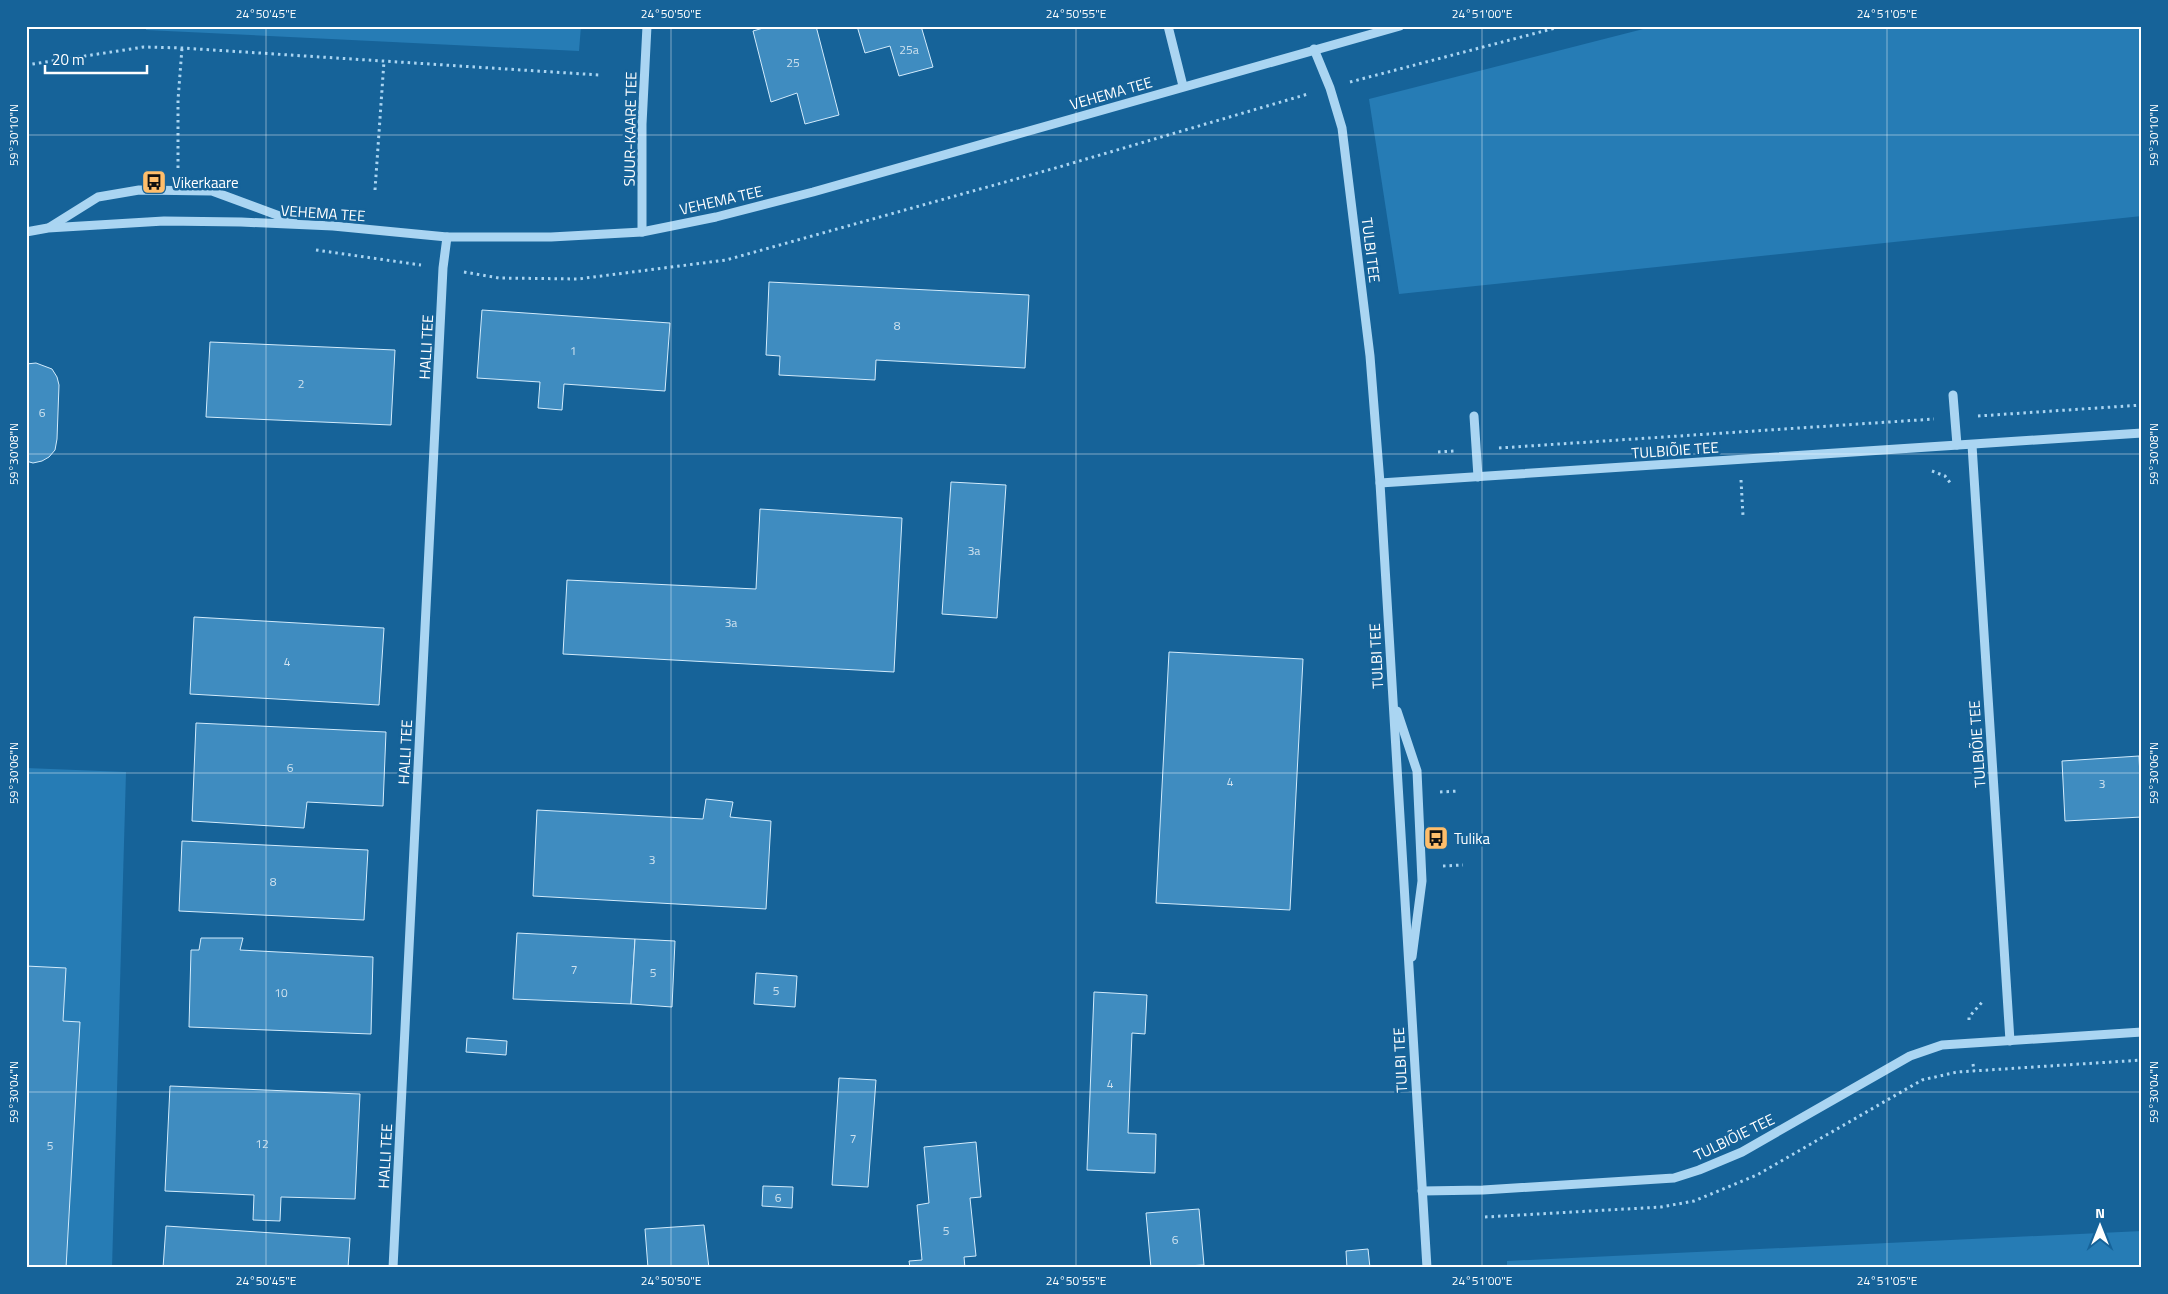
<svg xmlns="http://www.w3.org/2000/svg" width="2168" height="1294" font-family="'Titillium Web',sans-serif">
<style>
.green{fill:#267cb5}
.building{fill:#3f8cc0;stroke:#d2ebfc}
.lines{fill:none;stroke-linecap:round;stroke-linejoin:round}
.path{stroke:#aad5f2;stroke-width:3;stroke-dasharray:2.5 4;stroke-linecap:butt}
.minor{stroke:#aad5f2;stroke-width:9}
.ticks{fill:none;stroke:#fff;stroke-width:1;stroke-opacity:0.45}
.labels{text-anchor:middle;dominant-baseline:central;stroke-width:5;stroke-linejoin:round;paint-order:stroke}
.number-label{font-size:12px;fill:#cfe2ef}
.street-label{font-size:15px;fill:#fff;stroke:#166399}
.poi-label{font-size:15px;fill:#fff;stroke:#166399;text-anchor:start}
.neatline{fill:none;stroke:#fff;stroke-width:2}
.ticks-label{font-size:12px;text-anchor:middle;fill:#fff}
</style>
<rect width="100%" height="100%" fill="#166399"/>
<!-- green -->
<g class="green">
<path d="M146 26H581L579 51 146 30Z"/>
<path d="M1655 26H2142V216L1399 294 1369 99Z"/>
<path d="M26 768 126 772 112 1268H26Z"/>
<path d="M2142 1231V1268H1507V1261Z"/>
</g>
<!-- building -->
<g class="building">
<path d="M770 26H816L839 115 805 124 797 93 771 102 753 31Z"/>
<path d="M857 26H921L933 67 899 76 890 46 865 53Z"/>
<path d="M769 282 1029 295 1025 368 876 360 875 380 779 375 780 356 766 355Z"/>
<path d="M482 310 670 323 665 391 564 384 562 410 538 408 540 382 477 378Z"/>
<path d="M210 342 395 350 391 425 206 417Z"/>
<path d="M36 363 52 369 57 377 59 385 57 439 55 450 49 457 42 461 33 463 26 461V364Z"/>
<path d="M951 482 1006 485 997 618 942 614Z"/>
<path d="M760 509 902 518 894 672 563 654 567 580 756 589Z"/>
<path d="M194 617 384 628 379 705 190 694Z"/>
<path d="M1169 652 1303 659 1290 910 1156 903Z"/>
<path d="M196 723 386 732 383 806 307 802 304 828 192 821Z"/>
<path d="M2139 756 2142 817 2065 821 2062 761Z"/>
<path d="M706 799 733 802 730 817 771 821 766 909 533 896 537 810 703 819Z"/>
<path d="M182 841 368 850 364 920 179 911Z"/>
<path d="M517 933 635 939 631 1004 513 999Z"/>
<path d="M201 938H243L240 950 373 957 371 1034 189 1027 191 950H199Z"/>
<path d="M635 939 675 941 672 1007 631 1004Z"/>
<path d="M26 966 66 968 63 1021 80 1022 66 1268H26Z"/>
<path d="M756 973 797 976 795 1007 754 1004Z"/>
<path d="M1094 992 1147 995 1145 1034 1132 1033 1128 1133 1156 1134 1155 1173 1087 1170Z"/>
<path d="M467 1038 507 1041 506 1055 466 1052Z"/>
<path d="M839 1078 876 1080 868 1187 832 1185Z"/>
<path d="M170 1086 360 1094 355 1199 281 1197 280 1221 253 1220 254 1195 165 1191Z"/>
<path d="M976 1142 981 1197 970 1198 976 1256 964 1257 965 1268H910L909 1261 922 1260 917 1205 929 1203 924 1147Z"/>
<path d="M763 1186 793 1187 792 1208 762 1206Z"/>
<path d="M1199 1209 1204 1265 1151 1268 1146 1213Z"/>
<path d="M704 1225 709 1268H648L645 1229Z"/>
<path d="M166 1226 350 1238 348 1268H163Z"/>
<path d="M1368 1249 1370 1268H1347L1346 1251Z"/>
</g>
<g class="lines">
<!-- path -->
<g class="path">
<path d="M26 65 144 47 182 48 599 75"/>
<path d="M1350 82 1563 26"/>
<path d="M178 168V100L182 48"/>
<path d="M375 190 384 61"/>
<path d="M316 250 421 265"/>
<path d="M464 272 499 278 578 279 726 260 1059 167 1308 94"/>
<path d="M1978 416 2142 405"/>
<path d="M1499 448 1934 419"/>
<path d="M1438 452 1455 451"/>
<path d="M1932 471 1945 476 1951 484"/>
<path d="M1741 480 1743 516"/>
<path d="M1440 792 1459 791"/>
<path d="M1443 866 1463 865"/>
<path d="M1969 1020V1017L1984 1000"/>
<path d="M1973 1064 1974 1071"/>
<path d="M1485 1217 1661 1207 1694 1201 1757 1175 1922 1080 1957 1072 2142 1060"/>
</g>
<!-- minor -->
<g class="minor">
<path d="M1168 26 1183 86"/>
<path d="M1314 49 1330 88 1342 128 1370 356 1380 483 1427 1268"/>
<path d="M50 227 98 197 139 190 212 191 293 221"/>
<path d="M26 232 48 228 164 221 241 222 333 226 447 237H551L642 232 716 217 813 192 1400 26"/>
<path d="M642 232V124L647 26"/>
<path d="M1953 395 1957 445"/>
<path d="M1474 416 1478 477"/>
<path d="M1972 445 2010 1041"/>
<path d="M1380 483 2142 433"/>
<path d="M1397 711 1417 771 1422 881 1412 957"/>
<path d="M1422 1191 1483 1190 1674 1178 1699 1170 1742 1152 1910 1056 1942 1045 2142 1032"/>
<path d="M393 1268 443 268 447 237"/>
</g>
</g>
<!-- ticks -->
<path class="ticks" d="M266 26V1268M671 26V1268M1076 26V1268M1482 26V1268M1887 26V1268M26 135H2142M26 454H2142M26 773H2142M26 1092H2142"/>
<!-- icons -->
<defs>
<symbol id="bus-square" viewBox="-11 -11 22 22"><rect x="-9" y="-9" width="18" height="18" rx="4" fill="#ffbe6b" stroke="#166399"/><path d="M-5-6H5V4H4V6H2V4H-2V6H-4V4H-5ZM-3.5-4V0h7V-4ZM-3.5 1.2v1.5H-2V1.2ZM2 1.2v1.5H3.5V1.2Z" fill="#111"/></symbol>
</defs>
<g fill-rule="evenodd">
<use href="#bus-square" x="140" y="168" width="28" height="28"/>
<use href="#bus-square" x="1422" y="824" width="28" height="28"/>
</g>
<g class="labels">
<!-- number labels -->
<g class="number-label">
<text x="909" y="49">25a</text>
<text x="793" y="62">25</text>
<text x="897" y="325">8</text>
<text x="573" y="350">1</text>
<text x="301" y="383">2</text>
<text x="42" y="412">6</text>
<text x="974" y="550">3a</text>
<text x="731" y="622">3a</text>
<text x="287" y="661">4</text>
<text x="290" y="767">6</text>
<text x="1230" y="781">4</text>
<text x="2102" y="783">3</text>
<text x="652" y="859">3</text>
<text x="273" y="881">8</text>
<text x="574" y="969">7</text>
<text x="653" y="972">5</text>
<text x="776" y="990">5</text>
<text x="281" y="992">10</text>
<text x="1110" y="1083">4</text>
<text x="853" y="1138">7</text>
<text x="262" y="1143">12</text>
<text x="50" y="1145">5</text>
<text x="778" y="1197">6</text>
<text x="946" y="1230">5</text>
<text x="1175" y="1239">6</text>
</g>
<!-- street labels -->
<g class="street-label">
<text transform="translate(1111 93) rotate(-16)">VEHEMA TEE</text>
<text transform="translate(630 129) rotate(-89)">SUUR-KAARE TEE</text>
<text transform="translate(721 200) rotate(-13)">VEHEMA TEE</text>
<text transform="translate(323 213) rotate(4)">VEHEMA TEE</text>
<text transform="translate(1371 250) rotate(83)">TULBI TEE</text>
<text transform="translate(426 347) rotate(-87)">HALLI TEE</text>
<text transform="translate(1675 450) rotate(-4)">TULBIÕIE TEE</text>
<text transform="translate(1376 656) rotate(-93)">TULBI TEE</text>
<text transform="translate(1977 744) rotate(-94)">TULBIÕIE TEE</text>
<text transform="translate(405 752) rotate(-87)">HALLI TEE</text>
<text transform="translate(1400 1060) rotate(-93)">TULBI TEE</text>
<text transform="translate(1734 1137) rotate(-26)">TULBIÕIE TEE</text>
<text transform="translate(385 1156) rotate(-87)">HALLI TEE</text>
</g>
<!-- poi labels -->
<g class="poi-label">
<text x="172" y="182">Vikerkaare</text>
<text x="1454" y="838">Tulika</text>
</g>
</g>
<!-- border -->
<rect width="2168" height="1294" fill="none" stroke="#166399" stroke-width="55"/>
<!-- north arrow -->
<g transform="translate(2100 1226)" stroke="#166399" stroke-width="4" paint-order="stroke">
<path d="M0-4L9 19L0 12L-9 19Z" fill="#ffffff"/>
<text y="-8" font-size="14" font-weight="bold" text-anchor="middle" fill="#ffffff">N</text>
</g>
<!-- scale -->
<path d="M45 65v8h102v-8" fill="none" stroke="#ffffff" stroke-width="2.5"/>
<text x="52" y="65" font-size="15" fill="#ffffff" stroke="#166399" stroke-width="4" paint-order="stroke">20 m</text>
<rect x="28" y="28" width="2112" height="1238" class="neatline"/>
<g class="ticks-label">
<text x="266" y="18">24°50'45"E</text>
<text x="671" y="18">24°50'50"E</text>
<text x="1076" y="18">24°50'55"E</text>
<text x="1482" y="18">24°51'00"E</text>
<text x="1887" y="18">24°51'05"E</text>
<text transform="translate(14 135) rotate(-90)" y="4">59°30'10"N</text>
<text transform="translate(2154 135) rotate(-90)" y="4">59°30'10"N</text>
<text transform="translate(14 454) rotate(-90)" y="4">59°30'08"N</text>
<text transform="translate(2154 454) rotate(-90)" y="4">59°30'08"N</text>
<text transform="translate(14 773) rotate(-90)" y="4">59°30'06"N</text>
<text transform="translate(2154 773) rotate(-90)" y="4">59°30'06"N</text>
<text transform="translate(14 1092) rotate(-90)" y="4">59°30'04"N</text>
<text transform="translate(2154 1092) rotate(-90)" y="4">59°30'04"N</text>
<text x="266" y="1285">24°50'45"E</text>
<text x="671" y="1285">24°50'50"E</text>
<text x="1076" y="1285">24°50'55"E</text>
<text x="1482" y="1285">24°51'00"E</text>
<text x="1887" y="1285">24°51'05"E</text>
</g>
</svg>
